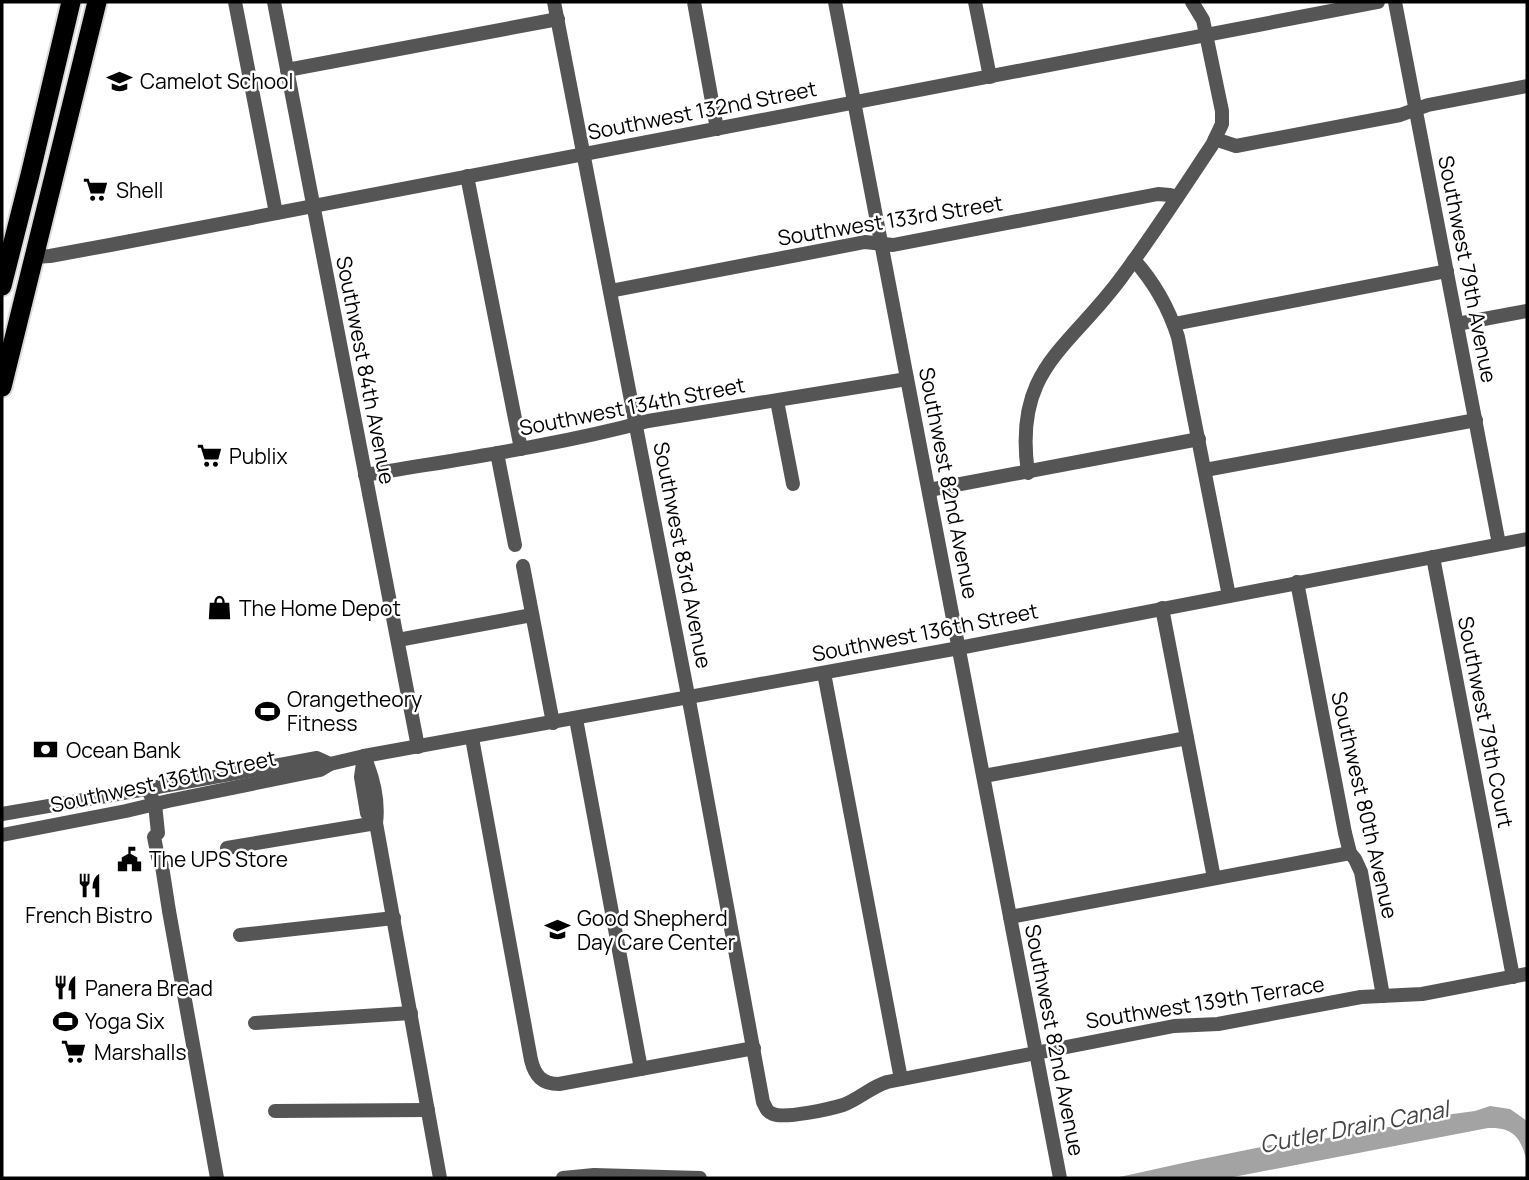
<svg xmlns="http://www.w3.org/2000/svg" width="1529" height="1180" font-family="Manrope,sans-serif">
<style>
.water{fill:#a3a3a3}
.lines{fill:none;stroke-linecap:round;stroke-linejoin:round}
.highway-casing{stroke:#dbdbdb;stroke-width:23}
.minor{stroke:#555;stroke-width:14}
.highway{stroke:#000;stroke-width:19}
.labels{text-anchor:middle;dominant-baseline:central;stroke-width:5;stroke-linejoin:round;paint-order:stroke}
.poi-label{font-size:21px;fill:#000;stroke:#fff;text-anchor:start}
.street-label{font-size:21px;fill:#000;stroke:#fff}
.water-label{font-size:23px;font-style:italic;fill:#444;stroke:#fff}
</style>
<rect width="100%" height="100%" fill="#fff"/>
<!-- water -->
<path class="water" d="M1490 1106 1510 1109 1527 1121V1162C1521 1138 1514 1127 1488 1128L1228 1178H1115L1192 1161 1271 1145 1283 1146 1411 1123 1438 1116 1475 1111Z"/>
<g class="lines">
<defs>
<g id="highway">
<path d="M2 286 30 175 71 2"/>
<path d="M2 387 97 2"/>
</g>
</defs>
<!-- highway casing -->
<use href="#highway" class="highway-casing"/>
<!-- minor -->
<g class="minor">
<path d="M235 2 276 213"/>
<path d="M274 2 418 747"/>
<path d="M554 2 691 711 763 1102C766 1108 767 1112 773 1114 785 1119 830 1109 843 1105 859 1099 871 1087 887 1082L1174 1026 1218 1024 1361 997 1422 994 1527 974"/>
<path d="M694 2 717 129"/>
<path d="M835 2 1060 1178"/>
<path d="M975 2 990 77"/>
<path d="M1395 2 1499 544"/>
<path d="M287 70 558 19"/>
<path d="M1215 139 1236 146 1400 115 1428 105 1527 86"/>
<path d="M467 176 521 449"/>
<path d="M34 257 50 256 110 245 1378 2"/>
<path d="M1134 260C1154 282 1169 309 1178 337L1229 596"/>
<path d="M610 291 865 242 893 245 1158 194 1170 195 1177 197"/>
<path d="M1174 324 1447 271"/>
<path d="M1457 324 1527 311"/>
<path d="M777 401 793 484"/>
<path d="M497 453 515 545"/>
<path d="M1205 470 1476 420"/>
<path d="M1028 473C1013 369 1068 350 1121 278 1153 235 1182 190 1212 145L1222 124V111L1203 20 1192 2"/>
<path d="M365 475C459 459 555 446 648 421L907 379"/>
<path d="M929 490 1199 439"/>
<path d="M1433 557 1513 977"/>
<path d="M523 566 553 723"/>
<path d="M1297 582 1345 833 1350 853 1355 859 1361 872 1383 996"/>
<path d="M1162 608 1214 878"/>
<path d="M398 640 532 615"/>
<path d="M824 673 901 1079"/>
<path d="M576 719 641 1069"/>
<path d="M472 738 531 1060C535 1076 542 1084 559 1084L754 1048"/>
<path d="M364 756C373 777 379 800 376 823L367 813 361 777Z"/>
<path d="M984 776 1187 738"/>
<path d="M148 790 155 804 158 833 154 837 158 857 162 866 169 911 217 1178"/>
<path d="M2 814C107 796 212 778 317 758L330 764"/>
<path d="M2 835 126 811 168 801 320 770 330 764 364 756 959 648 1527 539"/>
<path d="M227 848 376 823 440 1178"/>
<path d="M1010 917 1350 853"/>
<path d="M240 935 394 918"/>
<path d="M255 1023 411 1013"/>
<path d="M275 1111 428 1110"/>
<path d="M563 1178 594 1175 700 1178"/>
</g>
<!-- highway -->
<use href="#highway" class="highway"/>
</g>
<!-- icons -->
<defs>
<symbol id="school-bare" viewBox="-9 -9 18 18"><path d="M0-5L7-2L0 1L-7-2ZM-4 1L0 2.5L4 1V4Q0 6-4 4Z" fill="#000" stroke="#fff" stroke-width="2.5" paint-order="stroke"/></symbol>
<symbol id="supermarket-bare" viewBox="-9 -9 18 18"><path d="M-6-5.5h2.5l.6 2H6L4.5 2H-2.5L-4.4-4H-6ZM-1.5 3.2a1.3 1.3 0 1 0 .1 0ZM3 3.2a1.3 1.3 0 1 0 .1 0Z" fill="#000" stroke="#fff" stroke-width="2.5" paint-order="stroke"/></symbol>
<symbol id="shop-bare" viewBox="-9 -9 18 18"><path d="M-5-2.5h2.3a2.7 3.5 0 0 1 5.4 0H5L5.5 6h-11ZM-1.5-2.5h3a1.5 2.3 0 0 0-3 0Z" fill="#000" stroke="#fff" stroke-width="2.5" paint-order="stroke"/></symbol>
<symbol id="stadium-bare" viewBox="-9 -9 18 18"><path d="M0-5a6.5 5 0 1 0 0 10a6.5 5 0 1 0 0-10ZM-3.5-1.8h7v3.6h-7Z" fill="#000" stroke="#fff" stroke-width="2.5" paint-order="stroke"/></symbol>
<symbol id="bank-bare" viewBox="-9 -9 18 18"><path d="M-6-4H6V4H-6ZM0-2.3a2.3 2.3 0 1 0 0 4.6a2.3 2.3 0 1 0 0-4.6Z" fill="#000" stroke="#fff" stroke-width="2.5" paint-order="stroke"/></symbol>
<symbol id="civic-bare" viewBox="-9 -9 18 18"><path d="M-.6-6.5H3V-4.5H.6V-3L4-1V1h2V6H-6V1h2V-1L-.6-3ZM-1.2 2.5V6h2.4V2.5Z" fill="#000" stroke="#fff" stroke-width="2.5" paint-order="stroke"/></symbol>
<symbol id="restaurant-bare" viewBox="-9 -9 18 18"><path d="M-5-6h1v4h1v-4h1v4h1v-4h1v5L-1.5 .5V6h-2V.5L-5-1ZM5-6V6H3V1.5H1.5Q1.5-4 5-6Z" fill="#000" stroke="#fff" stroke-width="2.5" paint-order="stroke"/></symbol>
</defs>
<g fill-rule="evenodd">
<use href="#school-bare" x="102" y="64" width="35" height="35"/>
<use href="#supermarket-bare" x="78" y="172" width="35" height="35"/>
<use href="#supermarket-bare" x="192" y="438" width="35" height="35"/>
<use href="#shop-bare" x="202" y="590" width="35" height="35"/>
<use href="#stadium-bare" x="250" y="694" width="35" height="35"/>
<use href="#bank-bare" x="28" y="732" width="35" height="35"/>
<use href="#civic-bare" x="112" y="842" width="35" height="35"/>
<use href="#restaurant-bare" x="72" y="868" width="35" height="35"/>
<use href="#school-bare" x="540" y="912" width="35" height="35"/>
<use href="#restaurant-bare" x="48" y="970" width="35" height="35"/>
<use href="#stadium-bare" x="48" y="1004" width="35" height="35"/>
<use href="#supermarket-bare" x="56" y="1034" width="35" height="35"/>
</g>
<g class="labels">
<!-- poi labels -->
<g class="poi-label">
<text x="140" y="81">Camelot School</text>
<text x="116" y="190">Shell</text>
<text x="229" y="456">Publix</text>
<text x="239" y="608">The Home Depot</text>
<text x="287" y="699">Orangetheory<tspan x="287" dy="24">Fitness</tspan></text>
<text x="66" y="750">Ocean Bank</text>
<text x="149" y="859">The UPS Store</text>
<text x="89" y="915" text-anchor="middle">French Bistro</text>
<text x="577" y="918">Good Shepherd<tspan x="577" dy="24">Day Care Center</tspan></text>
<text x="85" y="988">Panera Bread</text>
<text x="85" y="1021">Yoga Six</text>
<text x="94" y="1052">Marshalls</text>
</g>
<!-- street labels -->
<g class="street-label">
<text transform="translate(702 110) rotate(-11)">Southwest 132nd Street</text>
<text transform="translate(890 220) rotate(-9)">Southwest 133rd Street</text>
<text transform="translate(1468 269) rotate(79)">Southwest 79th Avenue</text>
<text transform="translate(366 370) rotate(79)">Southwest 84th Avenue</text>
<text transform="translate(632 406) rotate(-11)">Southwest 134th Street</text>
<text transform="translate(949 483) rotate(79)">Southwest 82nd Avenue</text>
<text transform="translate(683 555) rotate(79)">Southwest 83rd Avenue</text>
<text transform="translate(925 632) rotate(-11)">Southwest 136th Street</text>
<text transform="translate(1486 722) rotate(79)">Southwest 79th Court</text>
<text transform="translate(163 781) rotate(-12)">Southwest 136th Street</text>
<text transform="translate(1365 805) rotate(77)">Southwest 80th Avenue</text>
<text transform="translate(1205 1002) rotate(-9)">Southwest 139th Terrace</text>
<text transform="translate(1055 1040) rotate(79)">Southwest 82nd Avenue</text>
</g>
<!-- water labels -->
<g class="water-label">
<text transform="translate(1354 1126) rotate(-11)">Cutler Drain Canal</text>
</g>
</g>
<!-- border -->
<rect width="1529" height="1180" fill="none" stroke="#000000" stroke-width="7"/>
</svg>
